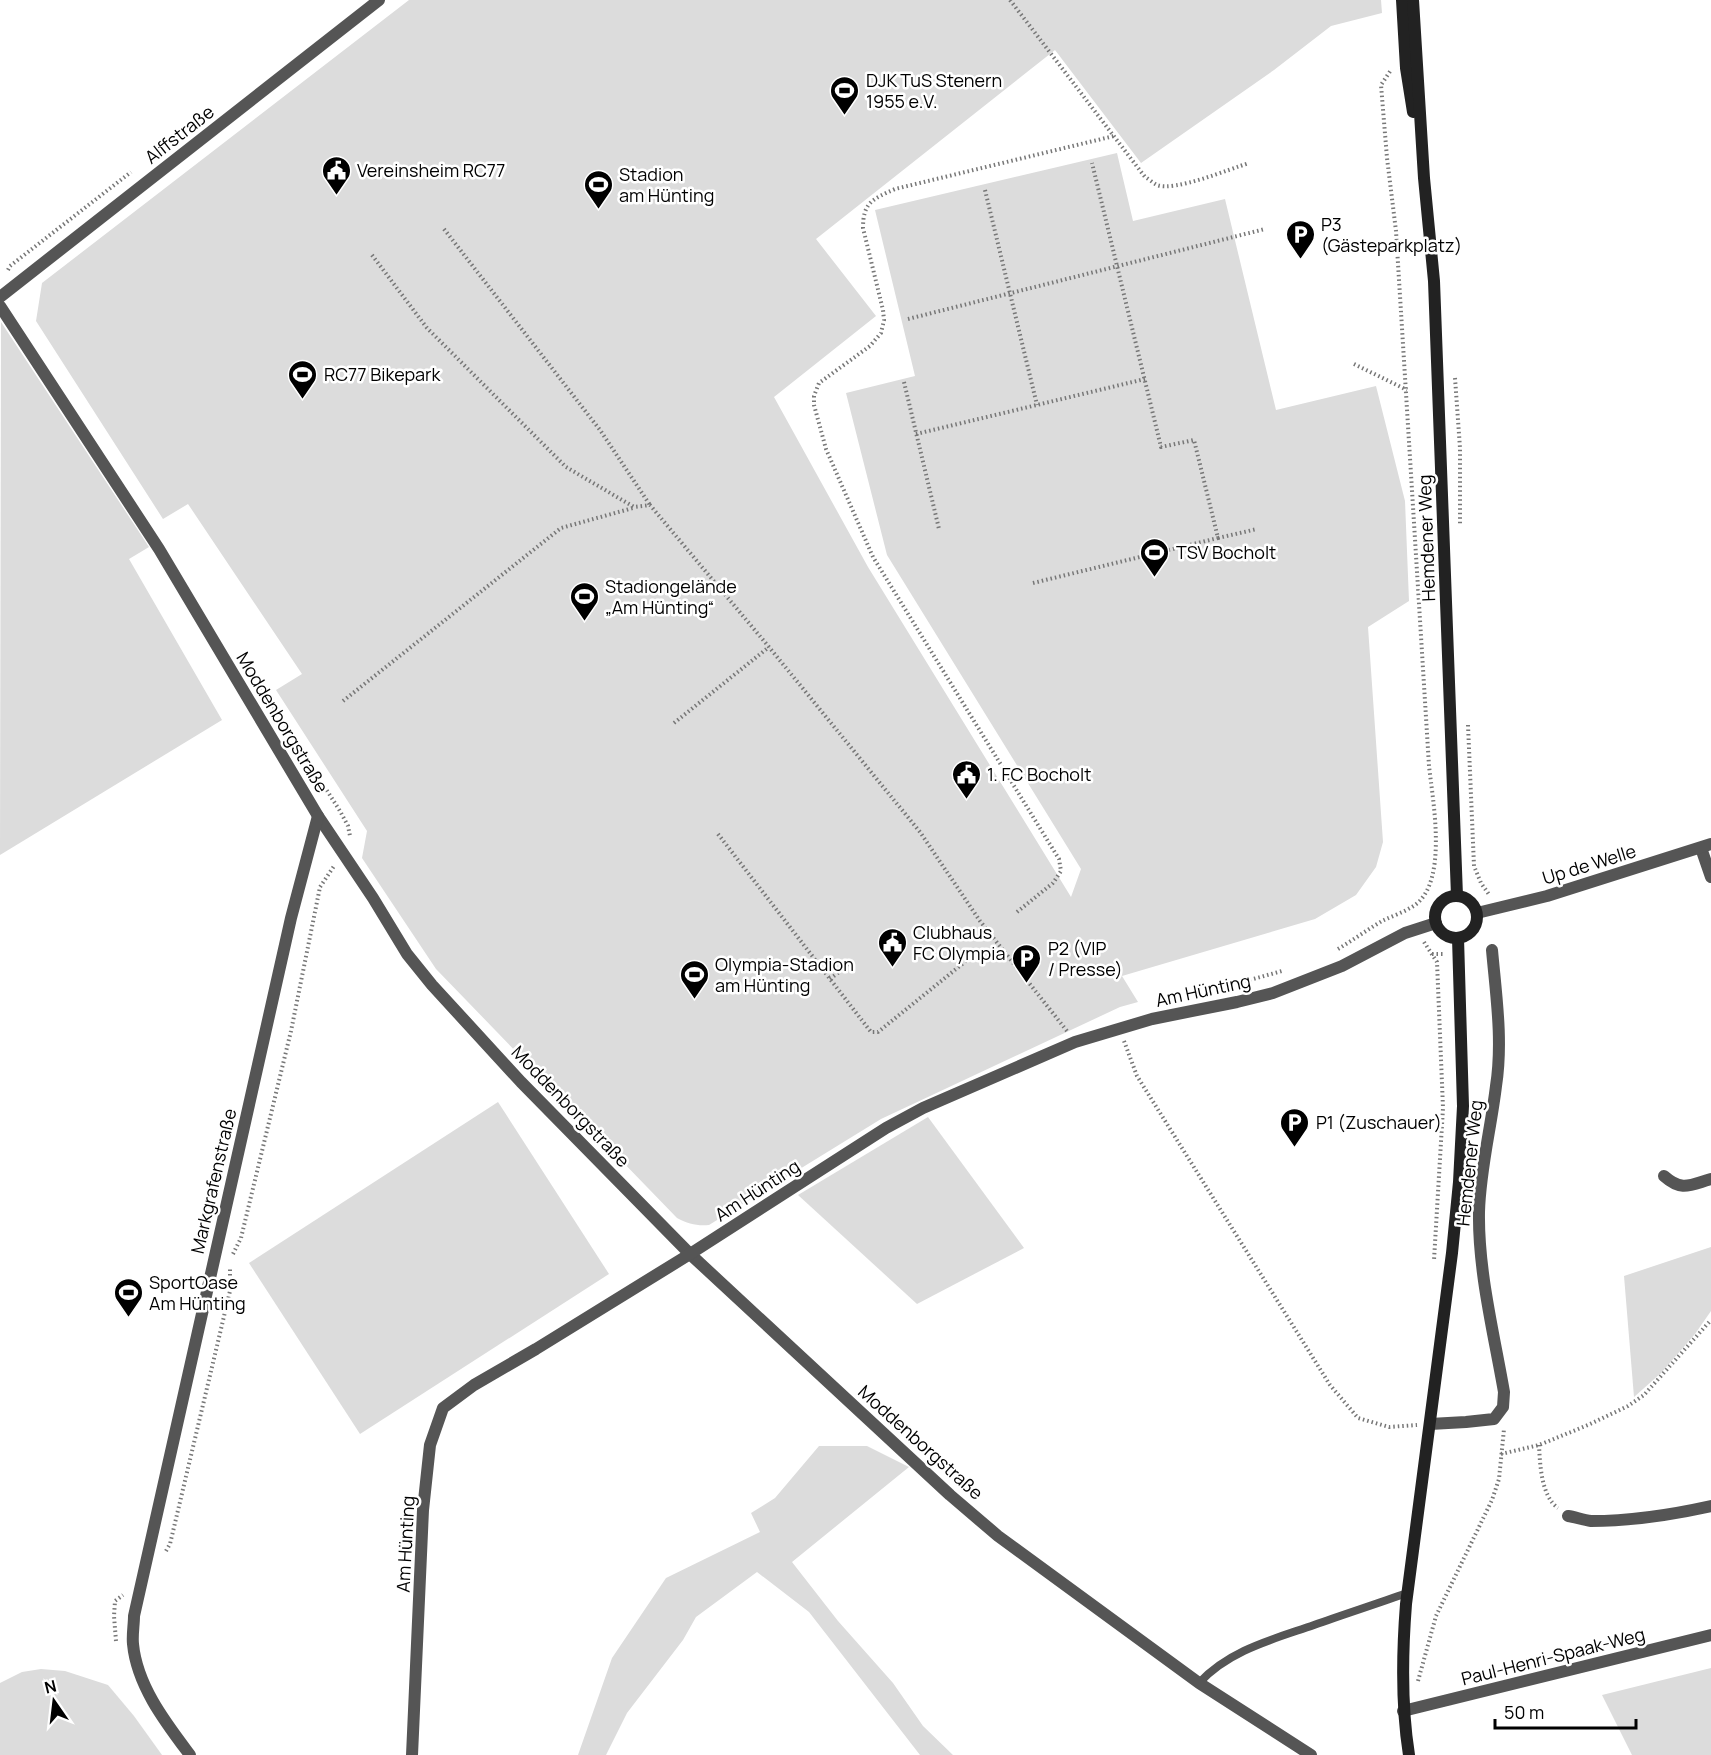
<svg xmlns="http://www.w3.org/2000/svg" width="1711" height="1755" font-family="Manrope,sans-serif">
<style>
.green{fill:#dcdcdc}
.lines{fill:none;stroke-linecap:round;stroke-linejoin:round}
.path{stroke:#777;stroke-width:4;stroke-dasharray:1.5 3;stroke-linecap:butt}
.lane{stroke:#555;stroke-width:8}
.street{stroke:#555;stroke-width:12}
.secondary{stroke:#222;stroke-width:12}
.labels{text-anchor:middle;dominant-baseline:central;stroke-width:5;stroke-linejoin:round;paint-order:stroke}
.poi-label{font-size:18px;fill:#000;stroke:#fff;text-anchor:start}
.street-label{font-size:18px;fill:#000;stroke:#fff}
</style>
<rect width="100%" height="100%" fill="#fff"/>
<!-- green -->
<g class="green">
<path d="M409 0H1381L1382 13 1331 26 1274 70 1141 163 1055 50 816 239 876 316 774 397 868 567 1071 897 1081 869 887 555 846 393 915 376 875 210 1117 153 1133 221 1225 199 1276 410 1376 386 1405 501 1409 601 1368 627 1383 842 1376 867 1356 895 1315 919 1122 976 1138 1002 1120 1007 881 1119 709 1225C697 1226 688 1224 677 1218L436 969 362 858 367 831 276 690 302 674 188 504 163 519 36 321 42 283Z"/>
<path d="M1 322 149 547 129 559 222 720 0 855Z"/>
<path d="M498 1102 609 1274 360 1434 249 1263Z"/>
<path d="M928 1117 1024 1248 917 1304 798 1195Z"/>
<path d="M1711 1247V1311L1695 1334 1661 1373 1634 1397 1624 1276Z"/>
<path d="M819 1446H867L909 1467 792 1562 838 1621 893 1683 923 1726 953 1755H920L809 1612 757 1572 696 1617 683 1640 627 1713 606 1755H578L612 1658 666 1578 760 1532 751 1513 775 1498Z"/>
<path d="M1711 1668V1755H1632L1602 1695Z"/>
<path d="M41 1669 65 1671 108 1685 134 1716 162 1755H0V1683L22 1672Z"/>
</g>
<g class="lines">
<!-- path -->
<g class="path">
<path d="M1010 0 1145 177C1149 179 1153 183 1157 185 1174 192 1230 169 1249 163"/>
<path d="M985 190 1037 405"/>
<path d="M444 229 600 430 650 505"/>
<path d="M372 255 427 328 566 467 634 507 650 505 769 647 920 832 980 921 1067 1031"/>
<path d="M8 270 10 266 131 172"/>
<path d="M908 319 1265 229"/>
<path d="M1354 364 1407 390"/>
<path d="M1455 378 1460 448V526"/>
<path d="M904 382 939 529"/>
<path d="M916 434 1145 379"/>
<path d="M1218 538 1257 529"/>
<path d="M1033 583 1218 538 1194 440 1161 447 1092 163"/>
<path d="M259 684 340 811 348 826 350 836"/>
<path d="M343 701 561 528 633 508"/>
<path d="M674 723 769 647"/>
<path d="M1468 725 1474 866 1481 883 1490 896"/>
<path d="M718 834 871 1032H878L966 961"/>
<path d="M1017 912 1053 883 1061 871 1059 859 873 557 826 449 814 405V396L819 383 870 346 881 333 884 320 883 310 863 228C863 202 873 199 895 189L1114 136"/>
<path d="M1424 942 1437 962 1443 1108 1434 1260"/>
<path d="M1338 949C1353 940 1367 930 1382 921 1392 916 1405 912 1415 905 1448 881 1433 802 1429 766L1396 231 1387 158 1381 85 1391 70"/>
<path d="M1432 954H1444"/>
<path d="M830 979 852 962"/>
<path d="M1228 986 1282 971"/>
<path d="M1124 1041 1137 1076 1330 1385 1358 1418 1389 1427 1417 1425"/>
<path d="M233 1254 241 1238 291 1031 320 887 334 866"/>
<path d="M1539 1445C1540 1464 1541 1496 1558 1508"/>
<path d="M1501 1454 1539 1445 1588 1425 1628 1406 1644 1395 1711 1320"/>
<path d="M166 1551 170 1544 230 1291V1267"/>
<path d="M116 1641 114 1616 115 1601 123 1595"/>
<path d="M1418 1681 1436 1616 1492 1500 1499 1479 1504 1429"/>
</g>
<!-- lane -->
<path class="lane" d="M1199 1683C1229 1650 1274 1639 1314 1625 1345 1614 1376 1604 1407 1593"/>
<!-- street -->
<g class="street">
<path d="M0 297 379 0"/>
<path d="M0 306 159 549 318 816 373 898 407 954 432 985 521 1082 690 1254 950 1495 998 1536 1199 1683 1311 1755"/>
<path d="M1701 848 1711 877"/>
<path d="M1477 913 1547 896 1711 844"/>
<path d="M1664 1176C1682 1192 1690 1185 1711 1179"/>
<path d="M1430 1424 1466 1422 1494 1419 1503 1407 1504 1392C1494 1334 1478 1271 1479 1212 1480 1170 1491 1128 1496 1086 1503 1041 1496 995 1492 950"/>
<path d="M1568 1516C1575 1517 1583 1520 1591 1521 1628 1521 1675 1514 1711 1506"/>
<path d="M1403 1711 1711 1635"/>
<path d="M190 1755C166 1723 137 1686 133 1644 132 1635 134 1625 134 1616L291 918 318 816"/>
<path d="M412 1755 423 1510 430 1445 443 1408 474 1385 536 1349 690 1254 886 1128 923 1108 1075 1042 1152 1019 1237 1002 1273 993 1342 966 1405 933 1436 923"/>
</g>
<!-- secondary -->
<g class="secondary">
<path d="M1402 0 1406 68 1413 112"/>
<path d="M1413 0 1424 178 1434 281 1457 896"/>
<circle cx="1456" cy="917" r="21"/>
<path d="M1409 1755C1401 1705 1402 1655 1406 1604L1452 1253 1459 1182 1463 1106 1458 938"/>
</g>
</g>
<!-- icons -->
<defs>
<symbol id="stadium-pin" viewBox="-11 -11 22 30"><path d="M0 17L-7.5 6A9.5 9.5 0 1 1 7.5 6Z" fill="#000" stroke="#fff"/><path d="M0-5a6.5 5 0 1 0 0 10a6.5 5 0 1 0 0-10ZM-3.5-1.8h7v3.6h-7Z" fill="#fff"/></symbol>
<symbol id="civic-pin" viewBox="-11 -11 22 30"><path d="M0 17L-7.5 6A9.5 9.5 0 1 1 7.5 6Z" fill="#000" stroke="#fff"/><path d="M-.6-6.5H3V-4.5H.6V-3L4-1V1h2V6H-6V1h2V-1L-.6-3ZM-1.2 2.5V6h2.4V2.5Z" fill="#fff"/></symbol>
<symbol id="parking-pin" viewBox="-11 -11 22 30"><path d="M0 17L-7.5 6A9.5 9.5 0 1 1 7.5 6Z" fill="#000" stroke="#fff"/><path d="M-3.5-5.5H1a3.5 3.5 0 0 1 0 7H-1V5.5H-3.5ZM-1-3.4V-.6H.8a1.4 1.4 0 0 0 0-2.8Z" fill="#fff"/></symbol>
</defs>
<g fill-rule="evenodd">
<use href="#stadium-pin" x="828" y="74" width="33" height="45"/>
<use href="#civic-pin" x="320" y="154" width="33" height="45"/>
<use href="#stadium-pin" x="582" y="168" width="33" height="45"/>
<use href="#parking-pin" x="1284" y="218" width="33" height="45"/>
<use href="#stadium-pin" x="286" y="358" width="33" height="45"/>
<use href="#stadium-pin" x="1138" y="536" width="33" height="45"/>
<use href="#stadium-pin" x="568" y="580" width="33" height="45"/>
<use href="#civic-pin" x="950" y="758" width="33" height="45"/>
<use href="#civic-pin" x="876" y="926" width="33" height="45"/>
<use href="#parking-pin" x="1010" y="942" width="33" height="45"/>
<use href="#stadium-pin" x="678" y="958" width="33" height="45"/>
<use href="#parking-pin" x="1278" y="1106" width="33" height="45"/>
<use href="#stadium-pin" x="112" y="1276" width="33" height="45"/>
</g>
<g class="labels">
<!-- poi labels -->
<g class="poi-label">
<text x="866" y="80">DJK TuS Stenern<tspan x="866" dy="21">1955 e.V.</tspan></text>
<text x="357" y="170">Vereinsheim RC77</text>
<text x="619" y="174">Stadion<tspan x="619" dy="21">am Hünting</tspan></text>
<text x="1321" y="224">P3<tspan x="1321" dy="21">(Gästeparkplatz)</tspan></text>
<text x="324" y="374">RC77 Bikepark</text>
<text x="1176" y="552">TSV Bocholt</text>
<text x="605" y="586">Stadiongelände<tspan x="605" dy="21">„Am Hünting“</tspan></text>
<text x="987" y="774">1. FC Bocholt</text>
<text x="913" y="932">Clubhaus<tspan x="913" dy="21">FC Olympia</tspan></text>
<text x="1048" y="948">P2 (VIP<tspan x="1048" dy="21">/ Presse)</tspan></text>
<text x="715" y="964">Olympia-Stadion<tspan x="715" dy="21">am Hünting</tspan></text>
<text x="1316" y="1122">P1 (Zuschauer)</text>
<text x="149" y="1282">SportOase<tspan x="149" dy="21">Am Hünting</tspan></text>
</g>
<!-- street labels -->
<g class="street-label">
<text transform="translate(179 134) rotate(-38)">Alffstraße</text>
<text transform="translate(1426 538) rotate(-92)">Hemdener Weg</text>
<text transform="translate(283 722) rotate(59)">Moddenborgstraße</text>
<text transform="translate(1589 864) rotate(-17)">Up de Welle</text>
<text transform="translate(1203 990) rotate(-12)">Am Hünting</text>
<text transform="translate(571 1106) rotate(46)">Moddenborgstraße</text>
<text transform="translate(1469 1163) rotate(-84)">Hemdener Weg</text>
<text transform="translate(213 1181) rotate(-77)">Markgrafenstraße</text>
<text transform="translate(757 1190) rotate(-33)">Am Hünting</text>
<text transform="translate(921 1442) rotate(42)">Moddenborgstraße</text>
<text transform="translate(405 1544) rotate(-87)">Am Hünting</text>
<text transform="translate(1553 1656) rotate(-14)">Paul-Henri-Spaak-Weg</text>
</g>
</g>
<!-- north arrow -->
<g transform="translate(54 1701) rotate(346)" stroke="#ffffff" stroke-width="4.5" paint-order="stroke">
<path d="M0-4.5L10 22L0 15L-10 22Z" fill="#000000"/>
<text y="-9" font-size="16" font-weight="bold" text-anchor="middle" fill="#000000">N</text>
</g>
<!-- scale -->
<path d="M1495 1719v9h141v-9" fill="none" stroke="#000000" stroke-width="3"/>
<text x="1504" y="1719" font-size="18" fill="#000000" stroke="#ffffff" stroke-width="4.5" paint-order="stroke">50 m</text>
</svg>
